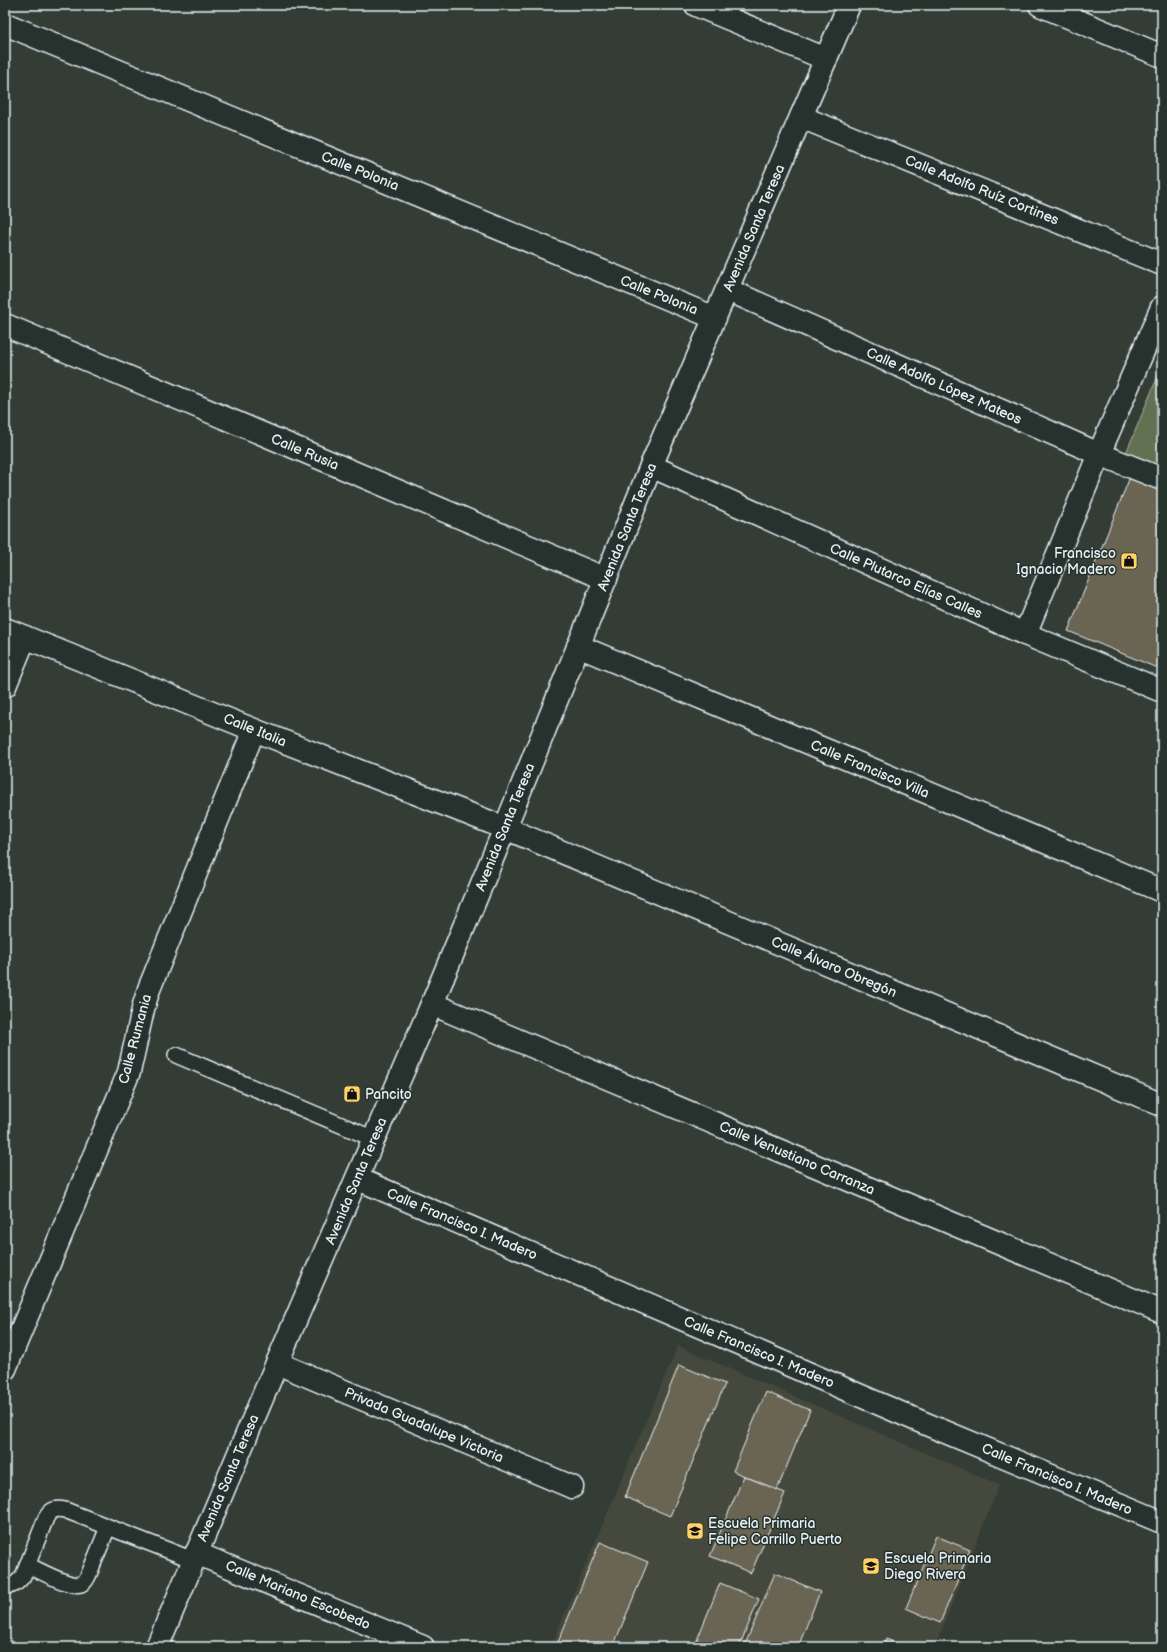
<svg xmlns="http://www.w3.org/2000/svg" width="1167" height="1652" font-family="'Balsamiq Sans',sans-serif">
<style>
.built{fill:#44493e}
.green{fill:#637152;stroke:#a6b1a5}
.building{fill:#6a6553;stroke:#e8f1f8}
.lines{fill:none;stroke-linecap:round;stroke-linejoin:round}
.service-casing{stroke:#e8f1f8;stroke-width:18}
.minor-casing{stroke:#e8f1f8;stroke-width:25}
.tertiary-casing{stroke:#e8f1f8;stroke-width:25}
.service{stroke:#26332d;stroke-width:15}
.minor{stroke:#26332d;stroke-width:22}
.tertiary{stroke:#26332d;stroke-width:22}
.labels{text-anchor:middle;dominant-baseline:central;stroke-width:3;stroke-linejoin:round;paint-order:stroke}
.street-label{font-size:14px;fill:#e8f1f8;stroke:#26332d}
.poi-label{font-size:14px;fill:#e8f1f8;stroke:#26332d;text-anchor:start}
</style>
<rect width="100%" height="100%" fill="#343d35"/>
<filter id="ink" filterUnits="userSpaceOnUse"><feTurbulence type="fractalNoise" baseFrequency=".025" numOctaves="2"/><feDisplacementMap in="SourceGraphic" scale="8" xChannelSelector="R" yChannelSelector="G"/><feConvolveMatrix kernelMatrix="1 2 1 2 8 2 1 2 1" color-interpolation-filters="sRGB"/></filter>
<g filter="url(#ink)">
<!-- built -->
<path class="built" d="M678 1346 999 1485 935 1647H551Z"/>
<!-- green -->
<path class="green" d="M1162 366V467L1126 453Z"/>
<!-- building -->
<g class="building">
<path d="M1130 477 1162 490V670L1068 631Z"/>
<path d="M679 1365 725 1384 670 1516 625 1497Z"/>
<path d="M766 1392 810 1410 777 1490 733 1471Z"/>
<path d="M744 1476 785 1493 751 1573 710 1556Z"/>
<path d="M936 1536 970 1550 940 1623 906 1608Z"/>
<path d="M600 1542 648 1562 613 1647H556Z"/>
<path d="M775 1573 820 1592 798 1647H744Z"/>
<path d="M720 1583 759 1599 739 1647H700L695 1645Z"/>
<path d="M886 1639 906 1647H883Z"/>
</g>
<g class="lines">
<defs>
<g id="service">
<path d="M176 1055 374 1139"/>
<path d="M27 1565C39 1570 70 1588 81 1584 86 1582 87 1578 89 1574L108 1527"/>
<path d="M5 1585C14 1587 18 1582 23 1576L46 1518C51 1509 56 1508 65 1510L193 1560"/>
</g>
<g id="minor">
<path d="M696 5 826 59"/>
<path d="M1040 5 1162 56"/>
<path d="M5 24 715 318"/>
<path d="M801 117 1162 264"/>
<path d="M728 290 1099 454 1162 479"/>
<path d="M5 325 606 579"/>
<path d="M651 466 1025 634 1162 691"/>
<path d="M5 629 254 730 505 828 1162 1105"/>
<path d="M1025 634 1099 454 1162 307"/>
<path d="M578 646 1162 891"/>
<path d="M5 686 25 637"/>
<path d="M432 1004 1162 1312"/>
<path d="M358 1179 919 1421 1162 1522"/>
<path d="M277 1363 572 1487"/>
<path d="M5 1369 129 1072 144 1005 149 989 254 730"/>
<path d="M196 1553 423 1647"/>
</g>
<path id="tertiary" d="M157 1647 277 1363 432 1004 505 828 651 466 849 5"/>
</defs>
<!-- service casing -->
<use href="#service" class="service-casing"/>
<!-- minor casing -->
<use href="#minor" class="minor-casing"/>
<!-- tertiary casing -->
<use href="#tertiary" class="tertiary-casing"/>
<!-- service -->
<use href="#service" class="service"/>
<!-- minor -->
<use href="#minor" class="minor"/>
<!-- tertiary -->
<use href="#tertiary" class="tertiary"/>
</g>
</g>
<!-- icons -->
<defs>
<symbol id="shop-square" viewBox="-11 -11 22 22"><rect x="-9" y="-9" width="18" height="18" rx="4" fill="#ffd166" stroke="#26332d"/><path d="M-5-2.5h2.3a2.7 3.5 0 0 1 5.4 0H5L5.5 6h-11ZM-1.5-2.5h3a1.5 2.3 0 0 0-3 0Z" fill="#111"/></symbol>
<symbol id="school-square" viewBox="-11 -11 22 22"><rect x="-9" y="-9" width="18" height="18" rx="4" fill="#ffd166" stroke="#26332d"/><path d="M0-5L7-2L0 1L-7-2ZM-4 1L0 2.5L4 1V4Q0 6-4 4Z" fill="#111"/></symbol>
</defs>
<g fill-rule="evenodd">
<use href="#shop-square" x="1119" y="551" width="20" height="20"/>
<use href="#shop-square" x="342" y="1084" width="20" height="20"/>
<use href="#school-square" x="685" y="1521" width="20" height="20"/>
<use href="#school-square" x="861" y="1556" width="20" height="20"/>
</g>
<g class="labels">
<!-- street labels -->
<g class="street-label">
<text transform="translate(360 171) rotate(22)">Calle Polonia</text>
<text transform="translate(982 190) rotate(22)">Calle Adolfo Ruíz Cortines</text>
<text transform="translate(754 228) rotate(-67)">Avenida Santa Teresa</text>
<text transform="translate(659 295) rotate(22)">Calle Polonia</text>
<text transform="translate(944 386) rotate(24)">Calle Adolfo López Mateos</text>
<text transform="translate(305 452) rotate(23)">Calle Rusia</text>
<text transform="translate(627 527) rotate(-68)">Avenida Santa Teresa</text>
<text transform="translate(906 581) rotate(24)">Calle Plutarco Elías Calles</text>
<text transform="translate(255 730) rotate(22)">Calle Italia</text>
<text transform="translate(870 769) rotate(23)">Calle Francisco Villa</text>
<text transform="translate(505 827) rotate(-68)">Avenida Santa Teresa</text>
<text transform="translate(834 967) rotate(23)">Calle Álvaro Obregón</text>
<text transform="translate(135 1039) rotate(-75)">Calle Rumania</text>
<text transform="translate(797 1158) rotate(23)">Calle Venustiano Carranza</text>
<text transform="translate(356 1181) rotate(-67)">Avenida Santa Teresa</text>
<text transform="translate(462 1224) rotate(23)">Calle Francisco I. Madero</text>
<text transform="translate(759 1352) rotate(23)">Calle Francisco I. Madero</text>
<text transform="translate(424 1425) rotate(23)">Privada Guadalupe Victoria</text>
<text transform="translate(228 1478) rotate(-67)">Avenida Santa Teresa</text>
<text transform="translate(1057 1479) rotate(23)">Calle Francisco I. Madero</text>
<text transform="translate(298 1595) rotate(23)">Calle Mariano Escobedo</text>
</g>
<!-- poi labels -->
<g class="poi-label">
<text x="1116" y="553" text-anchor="end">Francisco<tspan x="1116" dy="16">Ignacio Madero</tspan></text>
<text x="365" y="1094">Pancito</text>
<text x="708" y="1523">Escuela Primaria<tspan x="708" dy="16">Felipe Carrillo Puerto</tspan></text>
<text x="884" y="1558">Escuela Primaria<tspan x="884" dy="16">Diego Rivera</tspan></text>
</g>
</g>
<!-- margin -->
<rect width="1167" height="1652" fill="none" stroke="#26332d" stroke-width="20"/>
<rect x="10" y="10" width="1147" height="1632" fill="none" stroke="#e8f1f8" stroke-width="1.5" filter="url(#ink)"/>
</svg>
